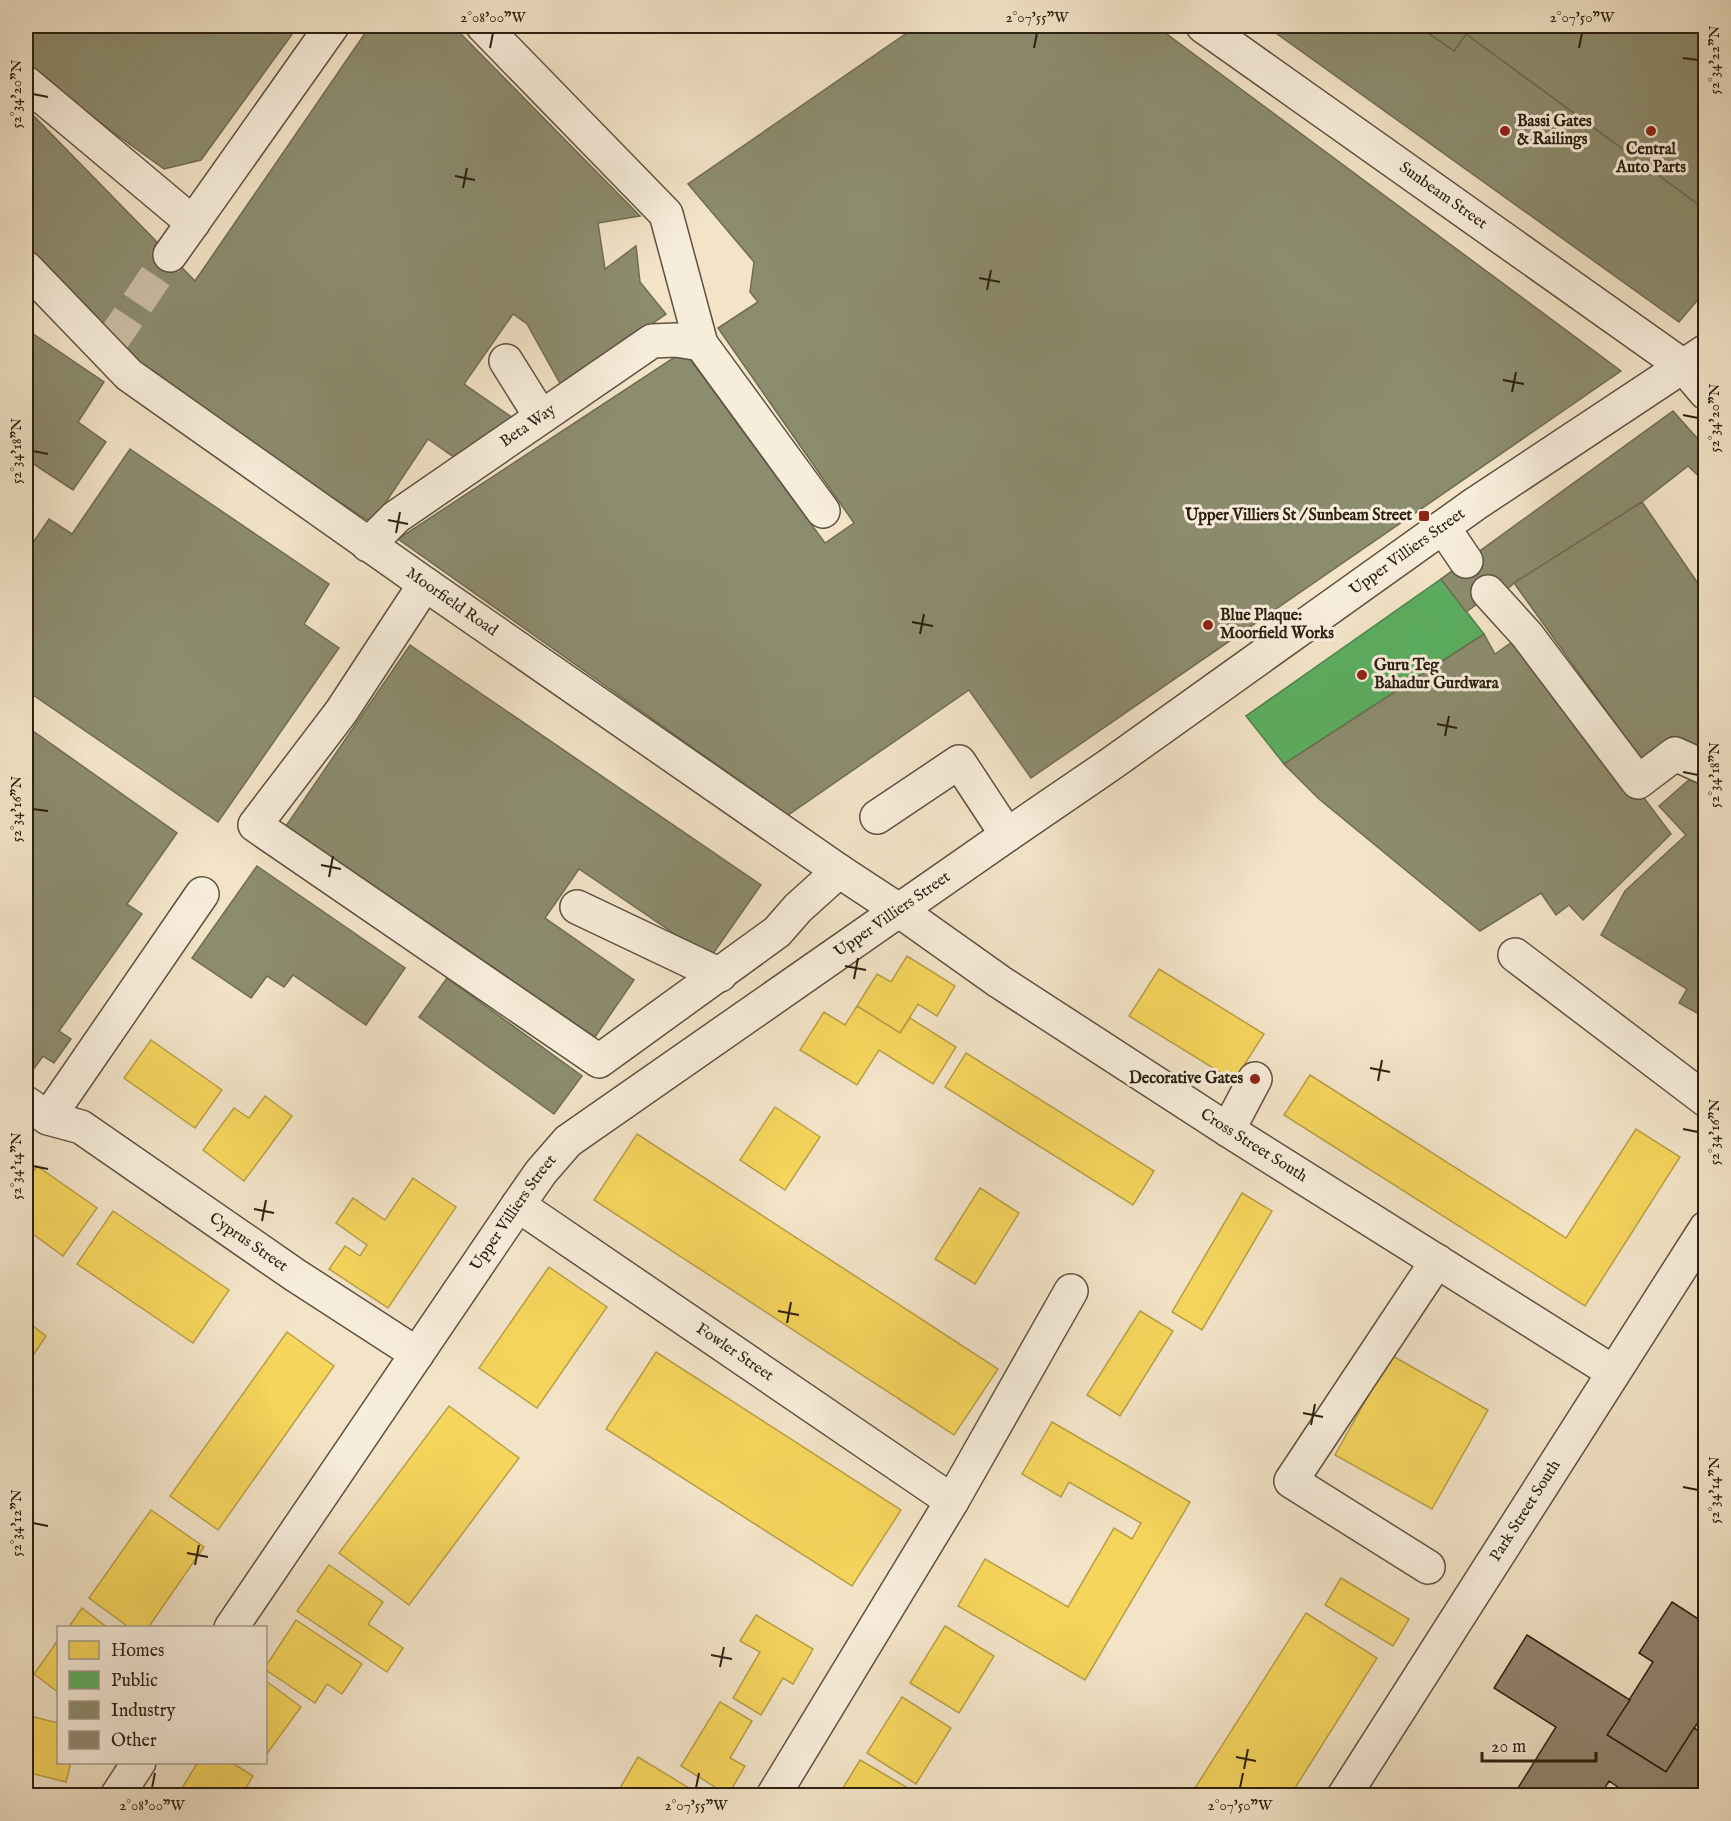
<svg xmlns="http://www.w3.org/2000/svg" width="1731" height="1821" font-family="'IM FELL English',serif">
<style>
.homes{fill:#f6d55c;stroke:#b99f46;stroke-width:1.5}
.public{fill:#5aae61;stroke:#4c8349;stroke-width:1.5}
.industry{fill:#8c8c6e;stroke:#6f6c52;stroke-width:1.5}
.building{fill:#938671;stroke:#2c2012;stroke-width:1.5}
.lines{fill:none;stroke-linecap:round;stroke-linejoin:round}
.minor-tunnel{stroke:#cbbda4;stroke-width:33;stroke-dasharray:33 16;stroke-linecap:butt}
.minor-casing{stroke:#5e5140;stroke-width:36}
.minor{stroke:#f7eddb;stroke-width:33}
.ticks{fill:none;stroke:#2c2012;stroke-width:2}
.poi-dot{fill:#8f2418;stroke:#f7eddb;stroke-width:2}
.labels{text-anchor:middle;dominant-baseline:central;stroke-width:6;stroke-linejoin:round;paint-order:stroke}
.poi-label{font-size:16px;font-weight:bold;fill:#2c2012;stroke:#f7eddb;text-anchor:start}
.street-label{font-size:16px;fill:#2c2012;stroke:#f7eddb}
.neatline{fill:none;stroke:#2c2012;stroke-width:2}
.ticks-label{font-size:15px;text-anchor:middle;fill:#2c2012}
</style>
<rect width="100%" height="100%" fill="#f3e4c8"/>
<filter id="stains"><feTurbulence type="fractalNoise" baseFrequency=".00333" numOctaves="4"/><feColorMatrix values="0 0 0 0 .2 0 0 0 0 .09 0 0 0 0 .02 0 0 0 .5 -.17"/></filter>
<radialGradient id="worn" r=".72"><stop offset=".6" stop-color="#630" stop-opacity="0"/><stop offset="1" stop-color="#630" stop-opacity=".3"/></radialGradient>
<!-- homes -->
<g class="homes">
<path d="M907 956 955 986 937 1016 918 1004 900 1033 857 1006 877 974 891 982Z"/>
<path d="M1159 969 1264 1034 1234 1081 1129 1016Z"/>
<path d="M857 1006 900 1033 910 1018 956 1047 933 1084 879 1050 857 1085 800 1050 824 1012 845 1025Z"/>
<path d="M151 1040 222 1090 195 1128 124 1078Z"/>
<path d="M966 1053 1154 1171 1133 1205 945 1087Z"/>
<path d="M1310 1075 1566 1238 1636 1129 1680 1157 1585 1306 1284 1115Z"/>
<path d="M265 1096 292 1116 244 1181 203 1150 234 1108 249 1118Z"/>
<path d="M775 1107 820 1137 785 1190 740 1160Z"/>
<path d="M637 1134 998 1369 954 1435 594 1200Z"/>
<path d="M37 1166 97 1208 63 1256 26 1229V1182Z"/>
<path d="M413 1178 456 1207 388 1308 329 1269 345 1246 360 1256 367 1245 336 1223 353 1198 385 1220Z"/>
<path d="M980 1188 1019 1213 975 1284 935 1259Z"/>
<path d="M1242 1193 1272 1211 1202 1330 1172 1312Z"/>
<path d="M113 1211 229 1290 193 1343 77 1264Z"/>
<path d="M549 1267 607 1307 537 1408 479 1368Z"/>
<path d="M1140 1311 1173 1331 1120 1416 1087 1395Z"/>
<path d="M26 1321 46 1336 26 1366Z"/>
<path d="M287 1332 334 1366 218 1530 170 1496Z"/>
<path d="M656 1352 901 1510 852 1586 606 1429Z"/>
<path d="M1391 1355 1488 1410 1432 1509 1335 1455Z"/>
<path d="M449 1406 519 1458 409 1605 339 1553Z"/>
<path d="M1052 1422 1190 1502 1085 1680 958 1606 985 1559 1068 1607 1114 1528 1132 1539 1141 1523 1069 1482 1061 1497 1022 1474Z"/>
<path d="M151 1510 204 1547 148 1628H130L89 1598Z"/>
<path d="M329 1565 383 1602 368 1624 403 1648 387 1672 297 1611Z"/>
<path d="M1341 1578 1409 1619 1393 1646 1325 1605Z"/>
<path d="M82 1608 108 1628H68Z"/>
<path d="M1306 1613 1377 1658 1290 1796H1190Z"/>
<path d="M756 1615 813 1649 793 1684 783 1678 761 1715 733 1698 760 1652 740 1641Z"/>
<path d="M296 1620 362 1664 342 1694 327 1684 315 1703 266 1670V1666Z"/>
<path d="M945 1626 994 1656 959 1713 910 1683Z"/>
<path d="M58 1640V1692L34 1674Z"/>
<path d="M266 1681 301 1707 266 1755Z"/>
<path d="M902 1697 951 1728 916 1784 867 1753Z"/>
<path d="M720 1702 752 1721 730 1758 745 1766 728 1795 681 1766Z"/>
<path d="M26 1715 58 1723V1762H71L66 1782 26 1772Z"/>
<path d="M638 1757 702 1796 616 1795Z"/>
<path d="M860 1760 913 1791 911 1796H845L840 1793Z"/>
<path d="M198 1762H231L253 1776 241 1796H177Z"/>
</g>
<!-- public -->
<path class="public" d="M1441 579 1484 634 1284 764 1246 716Z"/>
<!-- industry -->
<g class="industry">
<path d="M26 26H298L201 160 164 169 26 69Z"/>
<path d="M370 26H453L640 216 598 223 605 269 636 246 640 282 666 314 562 387 527 324 513 314 464 384 516 420 458 460 428 439 372 523 132 368 26 256V108L195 281Z"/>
<path d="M917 26H1051L1057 33 1068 26H1156L1621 371 1031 778 969 690 788 815 398 539 684 351 825 543 854 523 718 328 758 302 750 292 754 262 688 184Z"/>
<path d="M1266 26H1417L1454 51 1466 34 1706 210V290L1679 322Z"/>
<path d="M1424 26H1706V210L1466 34 1454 51 1422 28Z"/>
<path d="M26 329 104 382 78 422 106 442 73 490 26 459Z"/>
<path d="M1673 411 1706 448V483L1688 466 1642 502 1514 583 1498 598 1487 597 1466 612 1441 579Z"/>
<path d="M130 449 329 584 304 624 339 648 218 822 26 690V553L49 519 72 534Z"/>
<path d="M1642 502 1706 595V751L1700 758 1670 737 1644 763 1514 583Z"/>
<path d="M1484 634 1495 654 1522 635 1671 834 1583 920 1569 905 1556 915 1541 893 1480 931 1319 799 1284 764Z"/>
<path d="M410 645 761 885 710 958 579 869 545 918 634 980 595 1037 286 826Z"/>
<path d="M26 726 177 833 127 904 142 914 59 1031 71 1039 54 1063 43 1056 26 1080Z"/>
<path d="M1697 773 1706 778V1018L1679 1003 1687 989 1601 935 1625 891 1686 835 1659 806Z"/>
<path d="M257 866 405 968 366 1025 293 975 284 987 267 976 251 998 192 958Z"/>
<path d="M447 978 582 1076 554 1114 419 1017Z"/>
</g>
<!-- building -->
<g class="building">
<path d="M1672 1602 1706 1624V1710L1666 1772 1607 1735 1653 1662 1639 1653Z"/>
<path d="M1527 1635 1630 1700 1607 1735 1666 1772 1694 1728 1706 1735V1796H1631L1609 1781 1600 1796H1513L1556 1727 1494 1688Z"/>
</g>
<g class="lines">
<!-- minor-tunnel -->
<path class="minor-tunnel" d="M110 344 170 255"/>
<defs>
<g id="minor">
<path d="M483 26 666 214 701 344 823 511"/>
<path id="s1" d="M1203 26 1683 366 1706 393"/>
<path d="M26 83 193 223"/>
<path d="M170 255 332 26"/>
<path id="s2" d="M26 268 129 375 425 584 839 871 900 911 1000 982 1228 1130 1613 1372"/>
<path d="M506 361 541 417"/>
<path d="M1443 527 1466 561"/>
<path id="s3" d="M368 545 396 517 652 341 676 340 701 344"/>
<path d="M425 584 341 712 255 825 599 1061 777 932 798 908 839 871"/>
<path d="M1488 592 1527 635 1638 782 1675 754 1706 768"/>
<path d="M877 817 959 762 1007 835"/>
<path d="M577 907 720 975"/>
<path d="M1515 955 1706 1100"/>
<path id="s4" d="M26 1103 48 1118 81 1127 295 1275 417 1354"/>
<path d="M48 1118 202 894"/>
<path d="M1228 1130 1255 1079"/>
<path id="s5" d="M518 1205 952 1501 773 1796"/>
<path d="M952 1501 1071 1291"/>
<path d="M1428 1567 1291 1481 1437 1261"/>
<path id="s6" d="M231 1628 518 1205 541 1172 568 1141 1007 835 1108 766 1475 504 1706 351"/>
<path d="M117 1796 139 1762"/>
<path id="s7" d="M1344 1796 1706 1228"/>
</g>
</defs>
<!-- minor casing -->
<use href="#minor" class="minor-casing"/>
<!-- minor -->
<use href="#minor" class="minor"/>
</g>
<!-- ticks -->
<path class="ticks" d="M490 48 493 33M1034 48 1037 33M1579 48 1582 33M1683 58 1698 60M33 94 48 97M455 176 475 180M463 188 467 168M979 278 1000 282M987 290 991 270M1503 380 1524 384M1512 392 1516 372M1683 415 1698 418M33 451 48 454M388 520 408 524M396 533 400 512M912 622 933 626M920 634 924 614M1437 724 1457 728M1445 736 1449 716M1683 772 1698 775M33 809 48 811M321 865 341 869M329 877 333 856M845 966 866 970M854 979 858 958M1370 1068 1390 1072M1378 1081 1382 1060M1683 1129 1698 1132M33 1166 48 1169M254 1209 274 1213M262 1221 266 1200M778 1311 799 1315M787 1323 791 1302M1303 1413 1323 1417M1311 1425 1315 1404M1683 1487 1698 1490M33 1523 48 1526M187 1553 208 1557M195 1565 199 1545M711 1655 732 1659M720 1667 724 1647M1236 1757 1256 1761M1244 1769 1248 1749M152 1788 155 1773M696 1788 699 1773M1240 1788 1243 1773"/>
<!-- markers -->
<g class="poi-dot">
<circle cx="1505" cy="131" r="6"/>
<circle cx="1651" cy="131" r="6"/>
<rect x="1418" y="510" width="12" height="12" rx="3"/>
<circle cx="1208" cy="625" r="6"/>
<circle cx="1362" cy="675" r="6"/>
<circle cx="1255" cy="1079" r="6"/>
</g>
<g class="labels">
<!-- poi labels -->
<g class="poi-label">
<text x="1517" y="122">Bassi Gates<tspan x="1517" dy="18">&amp; Railings</tspan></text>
<text x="1651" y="150" text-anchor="middle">Central<tspan x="1651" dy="18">Auto Parts</tspan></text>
<text x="1412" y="516" text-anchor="end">Upper Villiers St / Sunbeam Street</text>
<text x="1220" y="616">Blue Plaque:<tspan x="1220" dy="18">Moorfield Works</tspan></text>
<text x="1374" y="666">Guru Teg<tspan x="1374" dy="18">Bahadur Gurdwara</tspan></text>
<text x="1243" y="1079" text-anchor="end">Decorative Gates</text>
</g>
<!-- street labels -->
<g class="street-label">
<text stroke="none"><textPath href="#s1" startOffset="294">Sunbeam Street</textPath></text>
<text stroke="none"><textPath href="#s3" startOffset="200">Beta Way</textPath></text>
<text stroke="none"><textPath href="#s6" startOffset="1618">Upper Villiers Street</textPath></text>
<text stroke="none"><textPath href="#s2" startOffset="543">Moorfield Road</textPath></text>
<text stroke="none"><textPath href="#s6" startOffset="988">Upper Villiers Street</textPath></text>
<text stroke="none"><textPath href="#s2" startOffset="1512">Cross Street South</textPath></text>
<text stroke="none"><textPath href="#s6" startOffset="502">Upper Villiers Street</textPath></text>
<text stroke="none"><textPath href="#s4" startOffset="264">Cyprus Street</textPath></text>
<text stroke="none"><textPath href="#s5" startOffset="262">Fowler Street</textPath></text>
<text stroke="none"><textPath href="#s7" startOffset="338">Park Street South</textPath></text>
</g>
</g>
<!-- margin -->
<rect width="1731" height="1821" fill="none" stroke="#f3e4c8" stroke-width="66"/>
<!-- legend -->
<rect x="57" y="1626" width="210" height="138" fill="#f7eddb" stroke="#a69b8b" stroke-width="1.5"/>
<rect x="69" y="1641" width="30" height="18" fill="#f6d55c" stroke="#a69b8b" stroke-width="1.5"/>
<text x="111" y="1656" font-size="18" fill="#2c2012">Homes</text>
<rect x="69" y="1671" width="30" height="18" fill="#5aae61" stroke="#a69b8b" stroke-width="1.5"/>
<text x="111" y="1686" font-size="18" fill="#2c2012">Public</text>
<rect x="69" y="1701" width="30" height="18" fill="#8c8c6e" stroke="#a69b8b" stroke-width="1.5"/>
<text x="111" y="1716" font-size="18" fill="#2c2012">Industry</text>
<rect x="69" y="1731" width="30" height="18" fill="#938671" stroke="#a69b8b" stroke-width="1.5"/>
<text x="111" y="1746" font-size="18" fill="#2c2012">Other</text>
<!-- scale -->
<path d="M1482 1752v9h114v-9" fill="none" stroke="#2c2012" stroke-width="3"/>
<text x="1491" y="1752" font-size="18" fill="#2c2012" stroke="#f7eddb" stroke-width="4.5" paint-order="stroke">20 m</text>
<rect x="33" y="33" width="1665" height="1755" class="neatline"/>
<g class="ticks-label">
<text x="493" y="22">2°08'00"W</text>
<text x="1037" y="22">2°07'55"W</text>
<text x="1582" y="22">2°07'50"W</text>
<text transform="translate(1714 60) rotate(-90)" y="5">52°34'22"N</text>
<text transform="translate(16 94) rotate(-90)" y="5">52°34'20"N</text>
<text transform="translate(1714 418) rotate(-90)" y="5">52°34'20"N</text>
<text transform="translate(16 451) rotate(-90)" y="5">52°34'18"N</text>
<text transform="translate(1714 775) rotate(-90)" y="5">52°34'18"N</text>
<text transform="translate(16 809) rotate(-90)" y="5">52°34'16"N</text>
<text transform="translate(1714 1132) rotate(-90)" y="5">52°34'16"N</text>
<text transform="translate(16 1166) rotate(-90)" y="5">52°34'14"N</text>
<text transform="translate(1714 1490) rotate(-90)" y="5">52°34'14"N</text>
<text transform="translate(16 1523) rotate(-90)" y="5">52°34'12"N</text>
<text x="152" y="1810">2°08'00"W</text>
<text x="696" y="1810">2°07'55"W</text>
<text x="1240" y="1810">2°07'50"W</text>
</g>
<rect width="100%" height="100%" filter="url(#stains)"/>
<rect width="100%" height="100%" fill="url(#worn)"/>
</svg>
